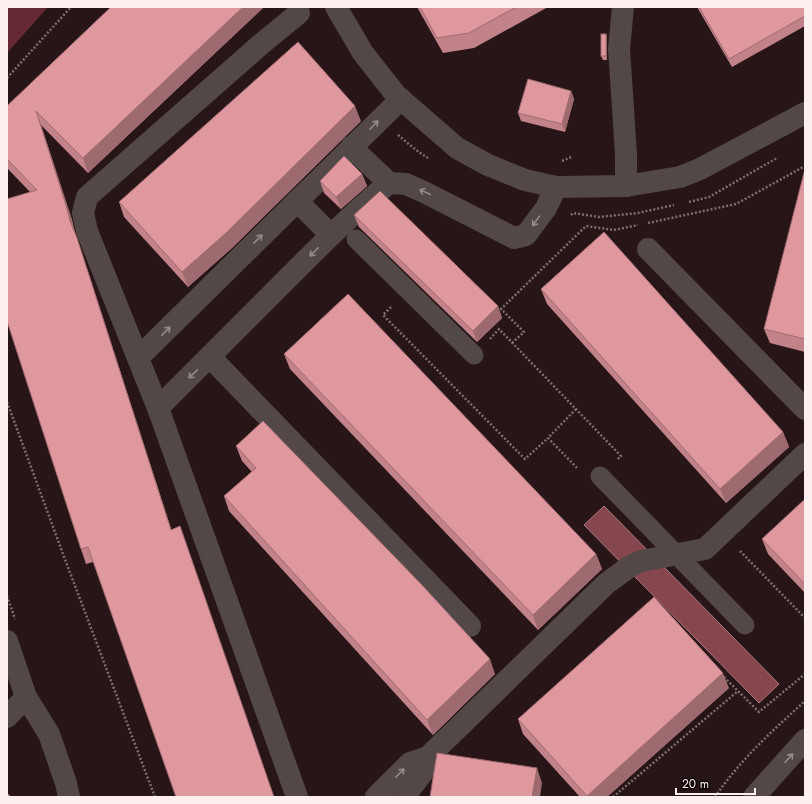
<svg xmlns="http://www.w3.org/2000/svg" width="812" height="804" font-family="Jost,sans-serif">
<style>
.forest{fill:#662933}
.water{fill:#86464e;stroke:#aa797f}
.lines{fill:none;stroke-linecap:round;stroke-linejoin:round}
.path{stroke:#7e6e70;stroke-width:2.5;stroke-dasharray:2 2;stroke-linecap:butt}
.pedestrian{stroke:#524848;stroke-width:19}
.minor{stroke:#524848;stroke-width:22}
.tertiary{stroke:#524848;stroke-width:22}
.wall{fill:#c18389}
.shaded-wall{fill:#9d6a6f}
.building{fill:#e0989f;stroke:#9d6a6f}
.oneway{stroke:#968b8b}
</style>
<rect width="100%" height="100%" fill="#271517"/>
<!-- forest -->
<path class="forest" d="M7 7H48L7 53Z"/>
<!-- water -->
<path class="water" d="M604 506 779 684 759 703 584 525Z"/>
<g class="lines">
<!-- path -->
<g class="path">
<path d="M7 78 71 7"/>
<path d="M398 135 416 150 428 158"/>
<path d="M562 161 571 157"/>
<path d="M689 202 709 197 777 158"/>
<path d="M571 215 573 213 599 217 638 213 674 205"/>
<path d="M648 223 736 204 805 166"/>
<path d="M391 307 383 315 525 459 548 438"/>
<path d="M490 339 499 329 621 456 617 460"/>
<path d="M512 343 524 332 501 309 586 226 614 230 638 225"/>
<path d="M7 402 66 562 155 797"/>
<path d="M576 409 548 438 578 469"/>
<path d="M740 551 805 618"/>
<path d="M7 596 15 619"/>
<path d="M724 677 759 712 805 674"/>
<path d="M613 797 738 691"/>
<path d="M715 797C740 760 772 731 805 701"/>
</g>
<!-- pedestrian -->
<g class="pedestrian">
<path d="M356 239 474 355"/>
<path d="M600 476 745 625"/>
</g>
<!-- minor -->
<g class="minor">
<path d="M623 7 619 49 626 154V186"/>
<path d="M351 147 389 183 406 184 424 192 514 238 526 235 546 208 556 187"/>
<path d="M297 201 331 235"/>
<path d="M648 249 805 409"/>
<path d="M210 357 470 626"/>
<path d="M138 358 401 99"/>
<path d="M158 408C196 370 234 332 272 294 310 256 347 218 389 183"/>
<path d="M7 641 26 697 49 734 66 783 69 797"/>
<path d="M7 717 26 697"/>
<path d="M297 797 158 408 87 231 83 213 87 197 260 45 299 13"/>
<path d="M376 797 410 763 428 757 607 583 629 567 641 561 705 549 805 454"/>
<path d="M404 797 423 772 428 757"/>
</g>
<!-- tertiary -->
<g class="tertiary">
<path d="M336 7 363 53 396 95 457 148 488 165 525 180 556 187 626 186 680 177 700 169 805 113"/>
<path d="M754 797 805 740"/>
</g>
</g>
<!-- wall -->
<g class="wall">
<path d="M111 7H264L88 173 41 125 72 220 75 232 82 253 171 529 93 562 86 564 81 549 30 192 7 168V106Z"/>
<path d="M417 7H548L474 48 443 53Z"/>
<path d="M697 7H805V26L732 67Z"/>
<path d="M606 34 607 38V60H603L601 56Z"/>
<path d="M571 91 574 99 565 132 521 121 518 113Z"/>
<path d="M361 121 232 248 188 287 124 217 119 202Z"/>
<path d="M805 169V352L770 343 764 329Z"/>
<path d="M362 174 367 186 341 209 324 193 320 181Z"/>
<path d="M354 215 498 306 502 318 477 342 359 227Z"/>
<path d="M541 289 783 432 789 447 726 503 547 304Z"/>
<path d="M284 354 596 554 602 569 538 630 290 369Z"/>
<path d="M236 446 495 674 433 735 229 511 224 496 252 472 242 461Z"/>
<path d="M805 499V593L768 554 762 539Z"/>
<path d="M729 688 607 797H580L523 734 518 719Z"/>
</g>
<!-- shaded-wall -->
<g class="shaded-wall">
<path d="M243 7H264L88 173 83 158Z"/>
<path d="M606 34 607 38V60L606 56Z"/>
<path d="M571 91 574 99 565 132 562 124Z"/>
<path d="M355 106 361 121 232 248 188 287 182 272Z"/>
<path d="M36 111 41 125 72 220 75 236 70 221Z"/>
<path d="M362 174 367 186 341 209 336 197Z"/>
<path d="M77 238 82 253 176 544 171 530Z"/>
<path d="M498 306 502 318 477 342 473 331Z"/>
<path d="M783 432 789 447 726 503 720 489Z"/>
<path d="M596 554 602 569 538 630 533 615Z"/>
<path d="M490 659 495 674 433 735 427 720Z"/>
<path d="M723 673 729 688 607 797H587V796Z"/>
<path d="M537 768 542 783 540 797H532Z"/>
</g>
<!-- building -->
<g class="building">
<path d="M111 7H243L83 158 36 111 66 205 70 221 77 238 171 530 180 526 274 797H176L88 547 81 549 7 321V199L37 190 7 159V106Z"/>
<path d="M420 7H516L469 33 437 38Z"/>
<path d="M699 7H805V16L729 59Z"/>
<rect x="601" y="34" width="5" height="22"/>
<path d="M298 42 355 106 226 233 182 272 119 202Z"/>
<path d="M528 79 571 91 562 124 518 113Z"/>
<path d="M344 156 362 174 336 197 320 181Z"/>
<path d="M805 169V339L764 329Z"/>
<path d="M380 191 498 306 473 331 354 215Z"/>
<path d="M604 232 783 432 720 489 541 289Z"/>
<path d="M348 294 596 554 533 615 284 354Z"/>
<path d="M263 421 422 585 490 659 427 720 224 496 256 468 236 446Z"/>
<path d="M805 499V584L762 539Z"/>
<path d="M654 597 723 673 587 796 518 719Z"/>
<path d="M437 753 537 768 532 797H430Z"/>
<path d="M7 793 11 797H7Z"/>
</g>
<!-- one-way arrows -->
<defs><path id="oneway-shaft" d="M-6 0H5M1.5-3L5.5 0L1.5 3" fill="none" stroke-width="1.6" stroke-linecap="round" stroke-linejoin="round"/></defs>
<g class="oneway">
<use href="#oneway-shaft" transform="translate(374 125) rotate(-45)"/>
<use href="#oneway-shaft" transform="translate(425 192) rotate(-155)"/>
<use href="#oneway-shaft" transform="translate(536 221) rotate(126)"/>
<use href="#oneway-shaft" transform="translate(258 239) rotate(-45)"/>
<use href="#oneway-shaft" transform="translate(314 252) rotate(135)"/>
<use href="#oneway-shaft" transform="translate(166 331) rotate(-45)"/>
<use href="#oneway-shaft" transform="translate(193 374) rotate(136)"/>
<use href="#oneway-shaft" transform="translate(789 758) rotate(-48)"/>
<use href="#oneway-shaft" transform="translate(400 773) rotate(-45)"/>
</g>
<!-- border -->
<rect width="812" height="804" fill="none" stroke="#fdeff0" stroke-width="16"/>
<!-- scale -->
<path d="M676 788v6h79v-6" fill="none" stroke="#fdeff0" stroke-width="2"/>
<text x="682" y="788" font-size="12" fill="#fdeff0" stroke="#0b0405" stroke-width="3" paint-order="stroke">20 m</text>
</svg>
